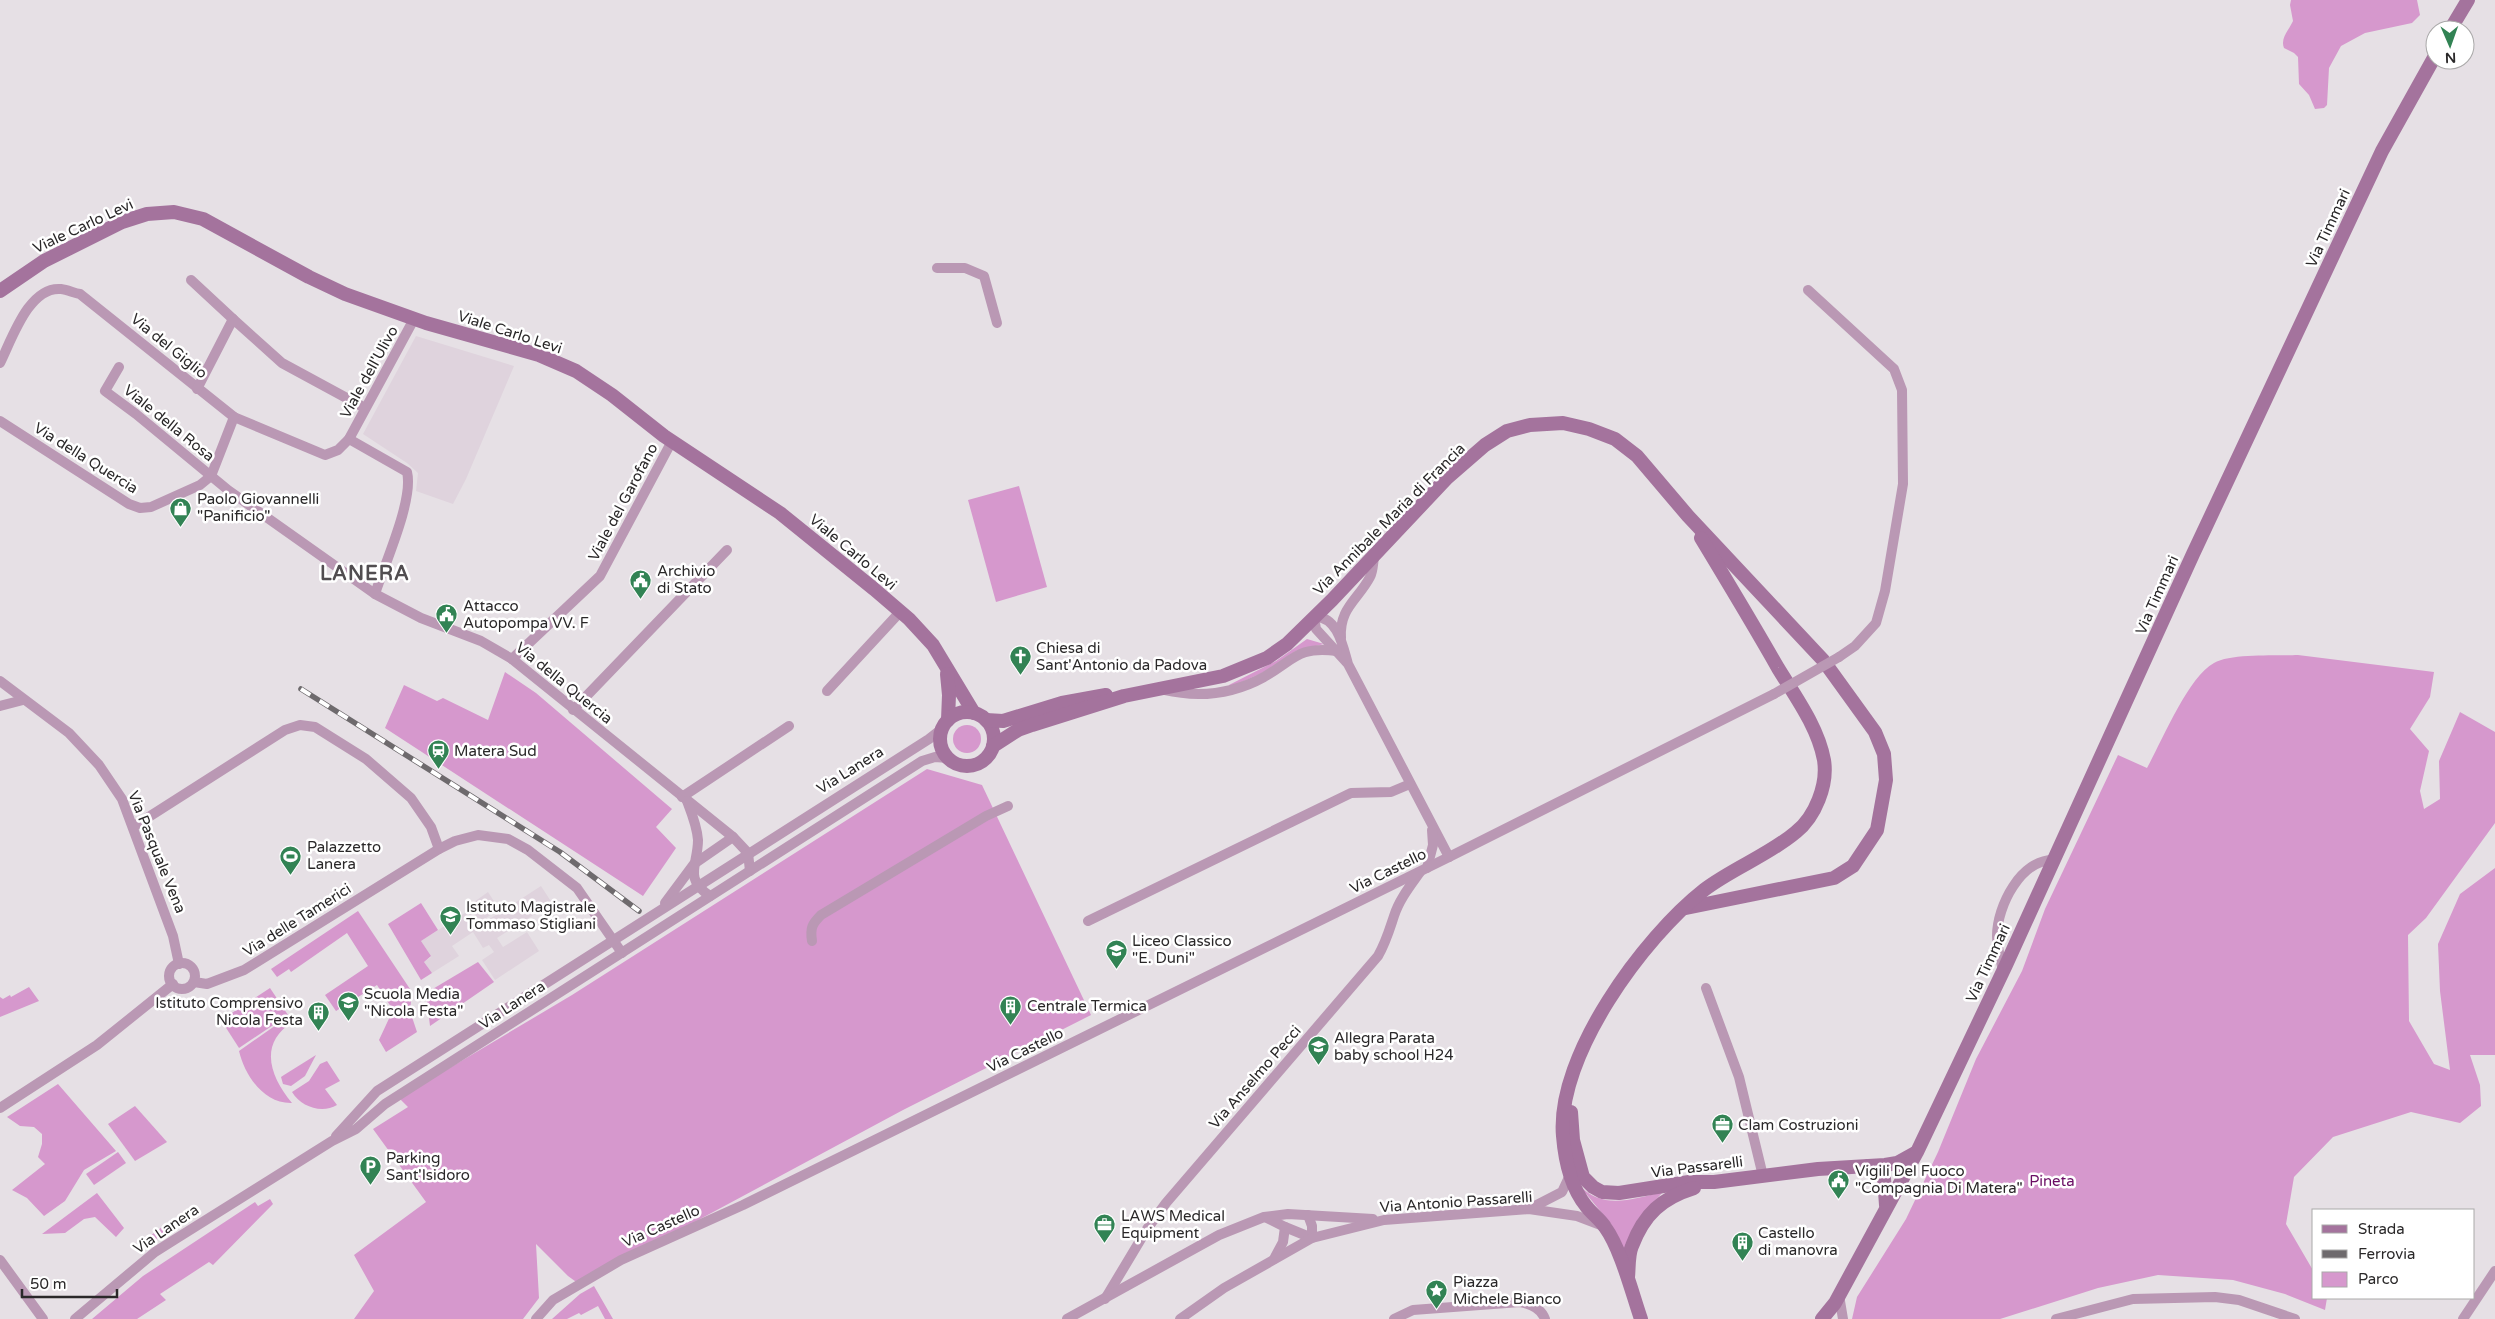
<svg xmlns="http://www.w3.org/2000/svg" width="2495" height="1319" font-family="'Varela Round',sans-serif">
<style>
.built{fill:#dfd3dd}
.green{fill:#d698cd}
.lines{fill:none;stroke-linecap:round;stroke-linejoin:round}
.minor{stroke:#ba98b4;stroke-width:10}
.secondary{stroke:#a4739d;stroke-width:14}
.rail-casing{stroke:#6e6a6d;stroke-width:5.5}
.rail{stroke:#fff;stroke-width:4;stroke-dasharray:11;stroke-linecap:butt}
.minor-bridge{stroke:#ba98b4;stroke-width:10}
.labels{text-anchor:middle;dominant-baseline:central;stroke-width:5;stroke-linejoin:round;paint-order:stroke}
.street-label{font-size:15px;fill:#2a2829;stroke:#fff}
.poi-label{font-size:15px;fill:#2a2829;stroke:#fff;text-anchor:start}
.park-label{font-size:15px;fill:#6a0d64;stroke:#fff}
.district-label{font-size:20px;font-weight:bold;letter-spacing:1px;fill:#514d50;stroke:#fff}
</style>
<rect width="100%" height="100%" fill="#e6e0e5"/>
<!-- built -->
<g class="built">
<path d="M416 336 514 366 466 479 453 504 416 491 418 473 407 463 363 434Z"/>
<path d="M541 886 552 903 497 938 503 947 527 932 539 951 495 980 482 960 494 952 489 945 483 948 473 932 452 946 459 956 432 973 424 962 431 957 421 941 476 906 474 902 488 892 499 909 486 918 488 920Z"/>
</g>
<!-- green -->
<g class="green">
<path d="M2291 0H2417L2420 15 2412 23 2365 33 2341 46 2329 68 2327 105 2324 108 2315 109 2309 95 2299 84 2298 57 2294 53 2284 48C2280 38 2289 30 2293 21L2290 5Z"/>
<path d="M1019 486 1047 587 996 602 968 500Z"/>
<path d="M1307 639 1324 644 1296 651 1266 671 1229 688V685L1276 661Z"/>
<path d="M2298 655 2434 672 2430 697 2410 729 2429 751 2420 791 2424 809 2440 799 2439 761 2460 712 2495 732V823L2426 918 2408 935 2409 1021 2434 1064 2450 1070 2440 991 2438 944 2460 894 2495 868V1055H2470L2480 1085 2481 1106 2460 1123 2411 1112 2333 1137 2294 1177 2286 1224 2314 1272V1298H2327L2325 1310 2285 1294 2233 1280 2158 1275 2098 1288 2000 1319H1852L1857 1297 1906 1219 1938 1152 1976 1059 2022 971 2045 909 2118 755 2147 768C2162 741 2188 677 2214 663 2231 653 2277 656 2298 655Z"/>
<path d="M505 672 536 693 672 809 656 827 676 848 643 896 385 728 404 685 437 701 443 698 488 720Z"/>
<circle cx="967" cy="739" r="14"/>
<path d="M927 769 982 785 1091 1015 903 1110 579 1284 568 1276 536 1244 539 1298 523 1319H354L374 1291 354 1255 426 1202 373 1129 408 1107 399 1098 572 995Z"/>
<path d="M421 903 438 930 421 941 431 956 424 962 432 973 421 980 388 924Z"/>
<path d="M358 911 412 992 410 1011 417 1032 386 1052 379 1040 393 1010 377 985 336 1011 325 995 368 966 347 933 291 972 289 969 277 977 271 969Z"/>
<path d="M478 962 494 982 430 1026 426 993Z"/>
<path d="M29 987 39 1001 0 1017V997L3 999 10 995 11 997Z"/>
<path d="M270 988 288 1015 239 1048 221 1020Z"/>
<path d="M289 1016 293 1022C258 1043 270 1077 292 1103 264 1104 245 1076 239 1051Z"/>
<path d="M316 1055 305 1076 291 1086 283 1084 281 1077 284 1075Z"/>
<path d="M327 1061 340 1081 325 1089 337 1105C322 1114 301 1107 292 1092L309 1081 320 1064Z"/>
<path d="M58 1084 116 1151 84 1170 65 1201 44 1216 27 1198 12 1190 45 1164 38 1157 42 1144V1134L34 1127 20 1126 7 1117Z"/>
<path d="M135 1106 167 1142 135 1161 108 1124Z"/>
<path d="M118 1152 126 1163 94 1185 86 1174Z"/>
<path d="M1578 1184C1603 1211 1631 1199 1663 1192L1638 1219 1624 1253 1611 1224Z"/>
<path d="M97 1193 124 1228 116 1237 95 1217 84 1219 65 1233 42 1234Z"/>
<path d="M270 1199 273 1204 213 1265 209 1262 160 1294 166 1300 137 1319H92L143 1276 255 1202 258 1206Z"/>
<path d="M166 1224 171 1229 141 1249 138 1245Z"/>
<path d="M594 1286 613 1319H605L598 1306 581 1315 579 1313 567 1319H552L580 1294Z"/>
</g>
<g class="lines">
<!-- minor -->
<g class="minor">
<path d="M937 268H965L984 276 997 323"/>
<path d="M191 280 233 319"/>
<path d="M1808 290 1894 369 1902 390 1903 484 1885 591 1876 623 1855 646 1839 657"/>
<path d="M0 363C12 339 29 286 61 289 68 290 74 293 80 294L234 417 325 455 338 450 349 439 414 319"/>
<path d="M119 367 105 391 136 414 228 490 375 594 421 618 481 641 512 659 733 837 748 853 750 871"/>
<path d="M197 389 233 319 282 363 365 408"/>
<path d="M0 421 129 504 140 508 151 507 200 485 211 476 234 417"/>
<path d="M349 439 407 472C414 500 384 565 375 594"/>
<path d="M1341 638C1339 608 1358 600 1370 577 1373 572 1373 563 1374 557"/>
<path d="M512 659 600 576 672 441"/>
<path d="M1348 664 1316 629 1314 617C1337 615 1343 646 1348 664L1449 857"/>
<path d="M0 681 69 733 99 765 122 799 173 936 179 964"/>
<path d="M1164 690C1199 698 1233 694 1264 677 1295 659 1298 646 1337 651"/>
<path d="M827 691 900 612"/>
<path d="M0 706 23 700"/>
<path d="M573 710 727 550"/>
<path d="M682 797 789 726"/>
<path d="M687 801C692 814 697 826 698 840 698 865 683 878 710 896"/>
<path d="M133 827 285 730 300 725 315 727 366 759 411 798 431 827 439 849"/>
<path d="M1427 868 1433 845 1432 830"/>
<path d="M665 903 694 864 733 837"/>
<path d="M1088 921 1351 793 1391 792 1410 784"/>
<path d="M812 941C810 928 812 924 821 915L986 816 1008 806"/>
<circle cx="182" cy="976" r="13"/>
<path d="M2003 970C2000 958 1997 947 1997 936 1997 906 2021 859 2054 860"/>
<path d="M194 982 207 984 244 970 439 849 455 841 478 835 508 839 528 850 577 888 622 953"/>
<path d="M1706 988 1739 1077 1763 1176"/>
<path d="M0 1108 97 1045 173 984"/>
<path d="M336 1136 377 1091 929 739 943 728"/>
<path d="M1529 1209 1562 1192 1569 1177"/>
<path d="M1265 1217 1285 1227 1283 1242 1274 1259"/>
<path d="M1285 1227 1312 1238V1226L1308 1215"/>
<path d="M0 1260 43 1319"/>
<path d="M1839 1295 1843 1319"/>
<path d="M1105 1299 1147 1229 1166 1203 1378 956C1386 942 1389 931 1394 916 1399 900 1410 886 1420 872"/>
<path d="M75 1319 155 1252 174 1240 332 1141 356 1129 385 1104 922 761 935 757 948 758"/>
<path d="M536 1319 553 1300 621 1260 743 1205 1449 857 1774 694"/>
<path d="M1067 1319 1219 1235 1264 1217 1288 1214 1373 1219"/>
<path d="M1180 1319 1224 1288 1312 1238 1384 1220 1529 1209 1577 1216 1606 1227"/>
<path d="M1394 1319 1413 1310 1520 1302C1531 1304 1541 1308 1545 1319"/>
<path d="M2056 1319 2133 1299 2215 1297 2239 1300 2295 1319"/>
<path d="M2463 1319 2495 1271"/>
</g>
<!-- secondary -->
<g class="secondary">
<path d="M2450 30 2468 0"/>
<path d="M0 291 44 261 122 222 147 214 174 212 203 219 309 277 345 294 426 323 539 355 576 371 612 395 664 436 780 513 874 589 909 619 933 645 974 713"/>
<path d="M947 674 949 695 948 720"/>
<circle cx="967" cy="739" r="27"/>
<path d="M986 720 1003 721 1062 703 1106 695"/>
<path d="M993 746 1018 730 1032 725 1124 696 1223 676 1267 658 1287 644 1332 600 1447 478 1485 445 1507 431 1530 425 1563 423 1589 429 1615 439 1637 456 1688 516 1823 660 1875 732 1884 754 1886 780 1877 830 1853 866 1834 878 1686 908"/>
<path d="M1571 1112 1573 1140 1583 1177 1593 1187 1602 1192 1619 1193 1689 1182H1714L1818 1169 1885 1165 1897 1163 1915 1153"/>
<path d="M1868 1166 1884 1178 1886 1205"/>
<path d="M1628 1277C1629 1268 1628 1255 1632 1246 1644 1214 1662 1198 1694 1188"/>
<path d="M1641 1319C1632 1293 1621 1249 1605 1227 1600 1219 1592 1214 1586 1206 1570 1186 1565 1161 1563 1136 1556 1056 1644 937 1704 890 1733 868 1769 855 1796 832 1815 817 1828 785 1824 760 1818 727 1795 696 1778 668 1753 624 1727 581 1701 538"/>
<path d="M1822 1319 1835 1303 1917 1152 2006 965 2193 554 2382 151 2435 56"/>
</g>
<defs>
<path id="rail" d="M301 689 560 852 639 911"/>
</defs>
<!-- rail casing -->
<use href="#rail" class="rail-casing"/>
<!-- rail -->
<use href="#rail" class="rail"/>
<!-- minor-bridge -->
<path class="minor-bridge" d="M1774 694 1839 657"/>
</g>
<!-- icons -->
<defs>
<symbol id="shop-pin" viewBox="-11 -11 22 30"><path d="M0 17L-7.5 6A9.5 9.5 0 1 1 7.5 6Z" fill="#328354" stroke="#fff"/><path d="M-5-2.5h2.3a2.7 3.5 0 0 1 5.4 0H5L5.5 6h-11ZM-1.5-2.5h3a1.5 2.3 0 0 0-3 0Z" fill="#fff"/></symbol>
<symbol id="civic-pin" viewBox="-11 -11 22 30"><path d="M0 17L-7.5 6A9.5 9.5 0 1 1 7.5 6Z" fill="#328354" stroke="#fff"/><path d="M-.6-6.5H3V-4.5H.6V-3L4-1V1h2V6H-6V1h2V-1L-.6-3ZM-1.2 2.5V6h2.4V2.5Z" fill="#fff"/></symbol>
<symbol id="church-pin" viewBox="-11 -11 22 30"><path d="M0 17L-7.5 6A9.5 9.5 0 1 1 7.5 6Z" fill="#328354" stroke="#fff"/><path d="M-1.2-6h2.4v3.5h3.3v2.4h-3.3V6h-2.4V-.1h-3.3v-2.4h3.3Z" fill="#fff"/></symbol>
<symbol id="station-pin" viewBox="-11 -11 22 30"><path d="M0 17L-7.5 6A9.5 9.5 0 1 1 7.5 6Z" fill="#328354" stroke="#fff"/><path d="M-3-6H3Q5-6 5-4V2Q5 4 3 4L4.5 6H3L1.5 4h-3L-3 6H-4.5L-3 4Q-5 4-5 2V-4Q-5-6-3-6ZM-3.5-4v3h7v-3ZM-3.5 1v1.5H-2V1ZM2 1v1.5H3.5V1Z" fill="#fff"/></symbol>
<symbol id="stadium-pin" viewBox="-11 -11 22 30"><path d="M0 17L-7.5 6A9.5 9.5 0 1 1 7.5 6Z" fill="#328354" stroke="#fff"/><path d="M0-5a6.5 5 0 1 0 0 10a6.5 5 0 1 0 0-10ZM-3.5-1.8h7v3.6h-7Z" fill="#fff"/></symbol>
<symbol id="school-pin" viewBox="-11 -11 22 30"><path d="M0 17L-7.5 6A9.5 9.5 0 1 1 7.5 6Z" fill="#328354" stroke="#fff"/><path d="M0-5L7-2L0 1L-7-2ZM-4 1L0 2.5L4 1V4Q0 6-4 4Z" fill="#fff"/></symbol>
<symbol id="building-pin" viewBox="-11 -11 22 30"><path d="M0 17L-7.5 6A9.5 9.5 0 1 1 7.5 6Z" fill="#328354" stroke="#fff"/><path d="M-4-6H4V6H1V3H-1V6H-4ZM-2.5-4.3h1.7v1.8h-1.7ZM.8-4.3h1.7v1.8H.8ZM-2.5-1h1.7V.8h-1.7ZM.8-1h1.7V.8H.8Z" fill="#fff"/></symbol>
<symbol id="office-pin" viewBox="-11 -11 22 30"><path d="M0 17L-7.5 6A9.5 9.5 0 1 1 7.5 6Z" fill="#328354" stroke="#fff"/><path d="M-6-3h4V-5.5h4V-3h4V5H-6ZM-1-4.5V-3h2v-1.5ZM-6 0V1H6V0Z" fill="#fff"/></symbol>
<symbol id="parking-pin" viewBox="-11 -11 22 30"><path d="M0 17L-7.5 6A9.5 9.5 0 1 1 7.5 6Z" fill="#328354" stroke="#fff"/><path d="M-3.5-5.5H1a3.5 3.5 0 0 1 0 7H-1V5.5H-3.5ZM-1-3.4V-.6H.8a1.4 1.4 0 0 0 0-2.8Z" fill="#fff"/></symbol>
<symbol id="sight-pin" viewBox="-11 -11 22 30"><path d="M0 17L-7.5 6A9.5 9.5 0 1 1 7.5 6Z" fill="#328354" stroke="#fff"/><path d="M0-6L1.8-2.2L6-1.7L2.9 1.2L3.7 5.4L0 3.3L-3.7 5.4L-2.9 1.2L-6-1.7L-1.8-2.2Z" fill="#fff"/></symbol>
</defs>
<g fill-rule="evenodd">
<use href="#shop-pin" x="168" y="496" width="25" height="34"/>
<use href="#civic-pin" x="628" y="568" width="25" height="34"/>
<use href="#civic-pin" x="434" y="602" width="25" height="34"/>
<use href="#church-pin" x="1008" y="644" width="25" height="34"/>
<use href="#station-pin" x="426" y="738" width="25" height="34"/>
<use href="#stadium-pin" x="278" y="844" width="25" height="34"/>
<use href="#school-pin" x="438" y="904" width="25" height="34"/>
<use href="#school-pin" x="1104" y="938" width="25" height="34"/>
<use href="#school-pin" x="336" y="990" width="25" height="34"/>
<use href="#building-pin" x="998" y="994" width="25" height="34"/>
<use href="#building-pin" x="306" y="1000" width="25" height="34"/>
<use href="#school-pin" x="1306" y="1034" width="25" height="34"/>
<use href="#office-pin" x="1710" y="1112" width="25" height="34"/>
<use href="#parking-pin" x="358" y="1154" width="25" height="34"/>
<use href="#civic-pin" x="1826" y="1168" width="25" height="34"/>
<use href="#office-pin" x="1092" y="1212" width="25" height="34"/>
<use href="#building-pin" x="1730" y="1230" width="25" height="34"/>
<use href="#sight-pin" x="1424" y="1278" width="25" height="34"/>
</g>
<g class="labels">
<!-- street labels -->
<g class="street-label">
<text transform="translate(83 226) rotate(-25)">Viale Carlo Levi</text>
<text transform="translate(2328 228) rotate(-65)">Via Timmari</text>
<text transform="translate(510 332) rotate(18)">Viale Carlo Levi</text>
<text transform="translate(169 346) rotate(39)">Via del Giglio</text>
<text transform="translate(369 372) rotate(-61)">Viale dell'Ulivo</text>
<text transform="translate(169 423) rotate(39)">Viale della Rosa</text>
<text transform="translate(86 458) rotate(32)">Via della Quercia</text>
<text transform="translate(623 502) rotate(-62)">Viale del Garofano</text>
<text transform="translate(1389 519) rotate(-45)">Via Annibale Maria di Francia</text>
<text transform="translate(853 552) rotate(40)">Viale Carlo Levi</text>
<text transform="translate(2157 595) rotate(-66)">Via Timmari</text>
<text transform="translate(564 683) rotate(39)">Via della Quercia</text>
<text transform="translate(850 770) rotate(-32)">Via Lanera</text>
<text transform="translate(157 852) rotate(68)">Via Pasquale Vena</text>
<text transform="translate(1388 871) rotate(-26)">Via Castello</text>
<text transform="translate(297 920) rotate(-32)">Via delle Tamerici</text>
<text transform="translate(1988 963) rotate(-65)">Via Timmari</text>
<text transform="translate(512 1005) rotate(-33)">Via Lanera</text>
<text transform="translate(1025 1050) rotate(-26)">Via Castello</text>
<text transform="translate(1255 1077) rotate(-49)">Via Anselmo Pecci</text>
<text transform="translate(1697 1167) rotate(-7)">Via Passarelli</text>
<text transform="translate(1456 1202) rotate(-4)">Via Antonio Passarelli</text>
<text transform="translate(661 1226) rotate(-24)">Via Castello</text>
<text transform="translate(166 1229) rotate(-34)">Via Lanera</text>
</g>
<!-- poi labels -->
<g class="poi-label">
<text x="197" y="499">Paolo Giovannelli<tspan x="197" dy="17">"Panificio"</tspan></text>
<text x="657" y="571">Archivio<tspan x="657" dy="17">di Stato</tspan></text>
<text x="463" y="606">Attacco<tspan x="463" dy="17">Autopompa VV. F</tspan></text>
<text x="1036" y="648">Chiesa di<tspan x="1036" dy="17">Sant'Antonio da Padova</tspan></text>
<text x="454" y="751">Matera Sud</text>
<text x="307" y="847">Palazzetto<tspan x="307" dy="17">Lanera</tspan></text>
<text x="466" y="907">Istituto Magistrale<tspan x="466" dy="17">Tommaso Stigliani</tspan></text>
<text x="1132" y="941">Liceo Classico<tspan x="1132" dy="17">"E. Duni"</tspan></text>
<text x="364" y="994">Scuola Media<tspan x="364" dy="17">"Nicola Festa"</tspan></text>
<text x="303" y="1003" text-anchor="end">Istituto Comprensivo<tspan x="303" dy="17">Nicola Festa</tspan></text>
<text x="1027" y="1006">Centrale Termica</text>
<text x="1334" y="1038">Allegra Parata<tspan x="1334" dy="17">baby school H24</tspan></text>
<text x="1738" y="1125">Clam Costruzioni</text>
<text x="386" y="1158">Parking<tspan x="386" dy="17">Sant'Isidoro</tspan></text>
<text x="1855" y="1171">Vigili Del Fuoco<tspan x="1855" dy="17">"Compagnia Di Matera"</tspan></text>
<text x="1121" y="1216">LAWS Medical<tspan x="1121" dy="17">Equipment</tspan></text>
<text x="1758" y="1233">Castello<tspan x="1758" dy="17">di manovra</tspan></text>
<text x="1453" y="1282">Piazza<tspan x="1453" dy="17">Michele Bianco</tspan></text>
</g>
<!-- park labels -->
<g class="park-label">
<text x="2052" y="1181">Pineta</text>
</g>
<!-- district labels -->
<g class="district-label">
<text x="365" y="574">LANERA</text>
</g>
</g>
<!-- legend -->
<rect x="2312" y="1209" width="162" height="90" fill="#ffffff" stroke="#aaa9a9"/>
<rect x="2322" y="1225" width="25" height="8" fill="#a4739d" stroke="#aaa9a9"/>
<text x="2358" y="1234" font-size="15" fill="#2a2829">Strada</text>
<rect x="2322" y="1250" width="25" height="8" fill="#6e6a6d" stroke="#aaa9a9"/>
<text x="2358" y="1259" font-size="15" fill="#2a2829">Ferrovia</text>
<rect x="2322" y="1272" width="25" height="15" fill="#d698cd" stroke="#aaa9a9"/>
<text x="2358" y="1284" font-size="15" fill="#2a2829">Parco</text>
<!-- north arrow -->
<g transform="translate(2450 45) rotate(178)"><circle r="24" fill="#ffffff" stroke="#aaa9a9"/>
<path d="M0-4L9 19L0 12L-9 19Z" fill="#328354"/>
<text y="-8" font-size="14" font-weight="bold" text-anchor="middle" fill="#2a2829">N</text>
</g>
<!-- scale -->
<path d="M22 1289v8h95v-8" fill="none" stroke="#2a2829" stroke-width="2.5"/>
<text x="30" y="1289" font-size="15" fill="#2a2829" stroke="#ffffff" stroke-width="4" paint-order="stroke">50 m</text>
</svg>
